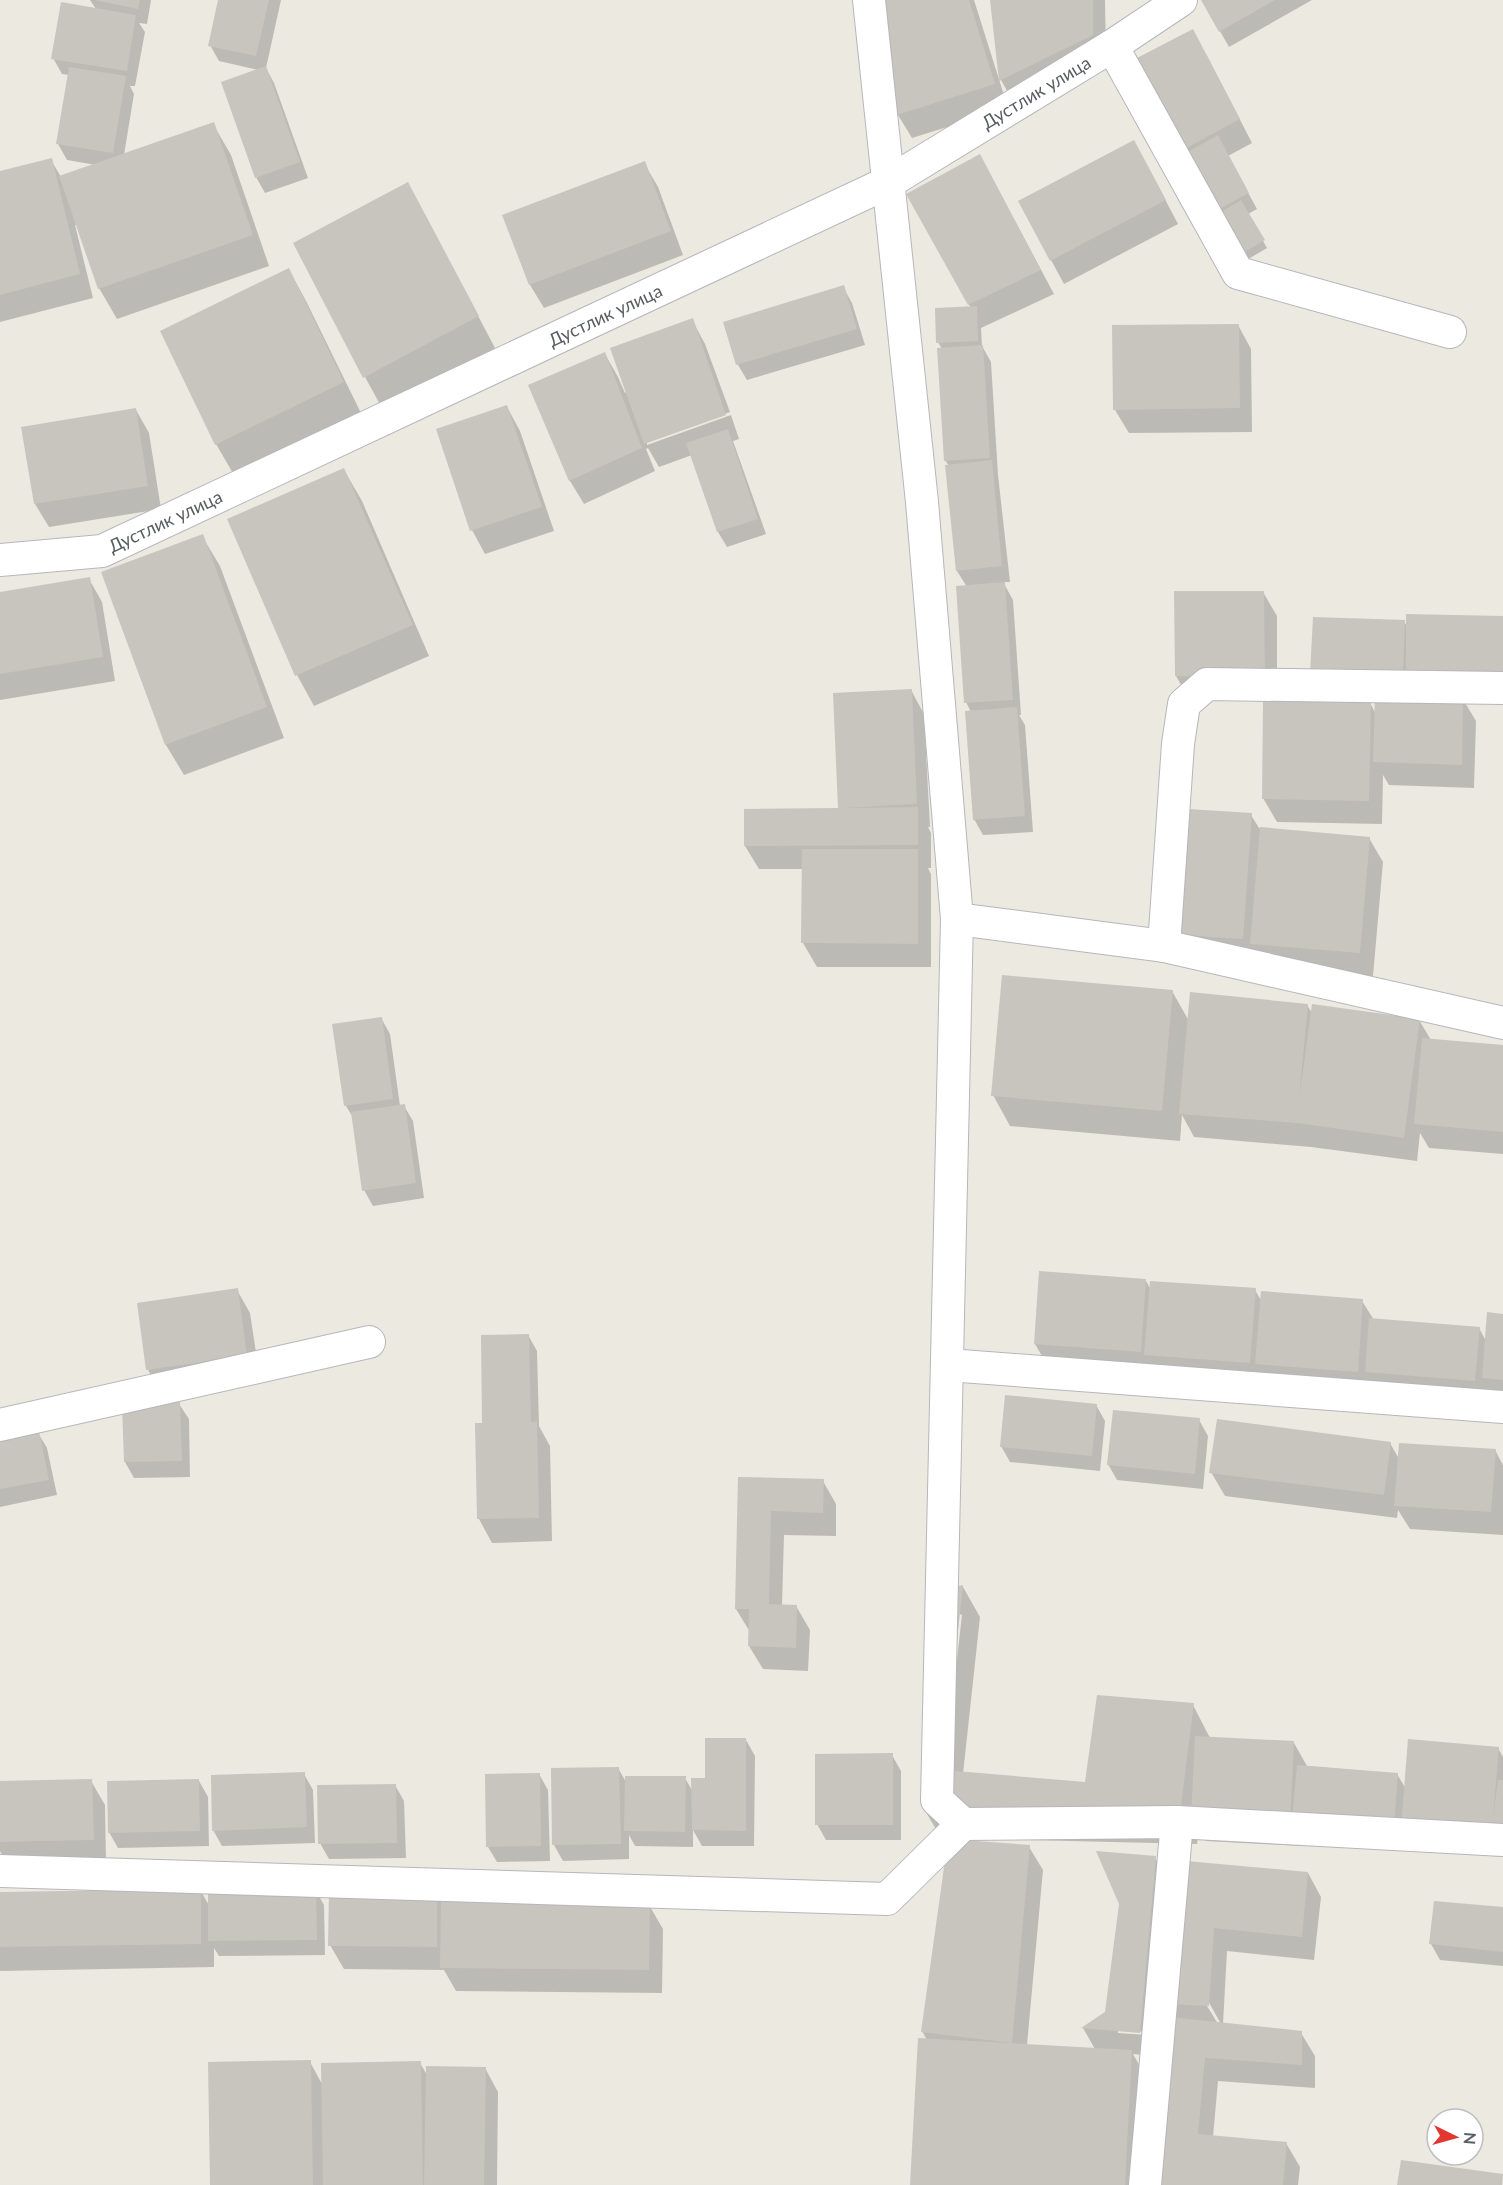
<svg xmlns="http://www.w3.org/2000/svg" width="1503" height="2185" font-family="Lato,sans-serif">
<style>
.shadow{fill:#0003;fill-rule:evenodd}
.building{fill:#c8c4be}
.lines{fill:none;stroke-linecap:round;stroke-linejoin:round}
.street-casing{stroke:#b4b7bb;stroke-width:34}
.street{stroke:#fff;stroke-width:32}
.labels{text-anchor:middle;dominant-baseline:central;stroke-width:5;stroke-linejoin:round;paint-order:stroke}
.street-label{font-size:18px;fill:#5a5d61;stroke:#fff}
</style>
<rect width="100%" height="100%" fill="#ece9e1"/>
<!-- shadow -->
<g class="shadow">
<path d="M90 0H151L147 24 139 23 145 32 135 86H130L134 94 124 155 213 124 231 155 269 266 117 319 99 288 77 225H75L93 298 0 322V173L51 160 61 177 96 165 67 160 58 144 69 75 62 74 53 58 96 9Z"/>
<path d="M220 0H281L266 68 274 83 308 178 265 193 256 177 258 70 219 61 210 45Z"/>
<path d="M874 0H974L1008 108 912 138 898 115Z"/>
<path d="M992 0H1105L1106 59 1014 103 1001 80Z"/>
<path d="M1205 0H1312L1229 47 1203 1Z"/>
<path d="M1206 54 1252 143 1228 156 1257 209 1248 214 1267 248 1245 261 1137 60Z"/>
<path d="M644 163 658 187 683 255 544 308 530 285 504 216Z"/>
<path d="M1147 165 1178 224 1064 284 1051 260Z"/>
<path d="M993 180 1054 294 981 328 982 346 991 362 998 475 1010 582H1003L1013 600 1021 715H1019L1025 725 1033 832 983 835 974 819 971 712 966 702 967 587 957 571 949 466 945 460 942 349 938 342 971 308 908 195Z"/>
<path d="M425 215 495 348 382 408 365 377Z"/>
<path d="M289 270 306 301 361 413 234 475 216 444Z"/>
<path d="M843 287 852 303 865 345 747 380 738 365 725 323Z"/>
<path d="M692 320 705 344 730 412 647 442V445L731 415 739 439 733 441 766 534 727 547 718 532 692 455 659 467 648 448 646 449 655 471 584 504 570 481 530 385 605 354 618 377 625 393 627 392Z"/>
<path d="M1238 325 1251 349 1252 432 1129 433 1115 410Z"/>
<path d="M507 407 520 431 554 531 485 554 472 530Z"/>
<path d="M136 410 149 433 161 509 49 527 35 504Z"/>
<path d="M344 470 362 501 429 656 314 706 297 675 229 520Z"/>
<path d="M202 536 220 566 284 738 184 775 166 745 103 573Z"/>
<path d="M89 579 102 602 115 681 0 700V593Z"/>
<path d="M1263 592 1277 616V702L1370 703 1376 714 1377 695 1321 689 1404 622 1464 701 1476 721 1474 788 1389 785 1383 775 1382 824 1277 822 1263 798 1265 699 1190 700 1176 676Z"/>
<path d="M911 690 924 714 930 827H928L931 833V868H928L931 874V967H817L803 943V869H759L745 846 840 809Z"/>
<path d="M1251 815 1259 828 1369 838 1383 862 1373 976 1265 967 1180 935Z"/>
<path d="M1172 991 1189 1021 1307 1005 1312 1013 1419 1020 1431 1040 1503 1047V1154L1429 1148 1420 1133 1417 1161 1311 1147 1194 1137 1182 1115 1180 1141 1010 1126 993 1095Z"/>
<path d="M381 1018 390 1034 400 1106H404L413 1121 424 1198 373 1206 364 1190 354 1119 346 1106Z"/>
<path d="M1146 1281 1151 1290H1255L1262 1302 1362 1301 1374 1320 1479 1328 1486 1341 1503 1315V1395L1492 1394 1489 1388 1488 1404 1380 1395 1372 1381 1370 1395 1049 1368 1035 1344Z"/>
<path d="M237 1290 250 1313 260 1379 161 1393 148 1370Z"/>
<path d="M528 1335 537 1351 539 1426 550 1446 552 1541 492 1543 479 1519 477 1424H484Z"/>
<path d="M179 1404 189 1419 190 1477 134 1478 125 1462Z"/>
<path d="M1096 1405 1105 1421 1100 1471 1010 1462 1001 1446Z"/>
<path d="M1199 1420 1208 1436 1203 1489 1117 1480 1108 1464Z"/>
<path d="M38 1433 47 1448 57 1495 0 1507V1440Z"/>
<path d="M1390 1443 1399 1459 1495 1450 1503 1465V1535L1410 1529 1398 1510 1397 1518 1225 1496 1211 1472Z"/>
<path d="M740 1479 823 1481 836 1504V1536L784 1535 782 1606H796L810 1630 808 1671 763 1669 749 1646 750 1632 736 1609Z"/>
<path d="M963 1587 980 1617 963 1774 1086 1783 1193 1705 1210 1738 1294 1743 1307 1766 1397 1774 1406 1789 1498 1748 1503 1757V1857L1417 1850 1303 1834V1846L1206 1841 1199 1828 1197 1844 941 1838 923 1807 935 1593ZM959 1614 962 1615 945 1764Z"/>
<path d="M746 1740 755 1756 754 1846H702L693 1830V1847L635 1846 629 1835V1859L563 1861 554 1845 552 1769 618 1768 626 1782 685 1778 693 1792Z"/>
<path d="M892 1755 901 1771V1840H826L817 1824Z"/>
<path d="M304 1774 313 1790 315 1843 222 1846 213 1830Z"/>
<path d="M539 1774 548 1790 550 1861 497 1862 488 1847Z"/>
<path d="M91 1781 105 1805 106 1863 8 1865 0 1851V1783Z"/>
<path d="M199 1781 208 1797 209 1846 118 1848 109 1832Z"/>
<path d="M395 1785 404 1801 406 1858 329 1859 320 1843Z"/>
<path d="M1029 1847 1043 1870 1027 2045 1095 2049 1083 2028 1106 2013 1155 1858 1169 1881 1153 2056 1133 2054 1149 2082 1143 2185H911L927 2040 922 2031ZM1118 2030 1148 2032V2035L1118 2033Z"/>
<path d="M1187 1863 1308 1873 1321 1897 1314 1960 1227 1951 1223 2024 1301 2033 1315 2056V2088L1218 2081 1213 2137 1286 2143 1300 2167 1298 2185H1154L1177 2019 1168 2004ZM1207 1999 1221 2024H1218L1204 2001Z"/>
<path d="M315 1889 324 1905 325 1955 219 1956 214 1948V1967L0 1971V1893L200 1890 210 1907Z"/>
<path d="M437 1893 442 1903 649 1905 663 1929 662 1993 456 1991 444 1970 344 1969 330 1945Z"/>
<path d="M1503 1909V1966L1440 1960 1431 1944Z"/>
<path d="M310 2062 322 2084 420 2063 427 2075 485 2068 498 2092 497 2185H212Z"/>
</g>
<!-- building -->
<g class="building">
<path d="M94 0H140L138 9Z"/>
<path d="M218 0H269L256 56 208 46Z"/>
<path d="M872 0H969L995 84 897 115Z"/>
<path d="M990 0H1093V35L999 81Z"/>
<path d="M1201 0H1275L1219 32Z"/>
<path d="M61 2 136 15 127 71 51 59Z"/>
<path d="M1193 29 1240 119 1183 150 1135 59Z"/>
<path d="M266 66 300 162 255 178 221 82Z"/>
<path d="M69 67 126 76 113 153 56 144Z"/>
<path d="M214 122 253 235 98 289 59 176Z"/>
<path d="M1218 135 1249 193 1216 211 1184 154Z"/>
<path d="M1134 140 1166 200 1050 261 1018 201Z"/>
<path d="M980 154 1041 270 968 305 906 194Z"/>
<path d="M52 158 80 274 0 295V171Z"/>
<path d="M645 161 671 231 529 285 502 215Z"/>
<path d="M408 182 479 316 363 378 293 243Z"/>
<path d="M1241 200 1265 240 1239 255 1216 215Z"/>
<path d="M289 268 344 382 215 445 160 331Z"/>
<path d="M844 285 857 329 736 365 723 322Z"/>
<path d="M977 306 978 341 936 343 935 308Z"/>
<path d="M693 318 726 415 644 444 610 348Z"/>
<path d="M1239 324 1240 408 1113 410 1112 325Z"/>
<path d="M983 345 990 458 944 461 937 348Z"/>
<path d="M605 352 642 448 569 481 528 385Z"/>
<path d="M507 405 542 507 470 531 436 429Z"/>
<path d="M136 408 148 486 34 504 21 427Z"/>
<path d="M728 429 758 519 717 532 686 443Z"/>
<path d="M992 460 1002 566 956 571 945 465Z"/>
<path d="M344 468 413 625 295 676 227 519Z"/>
<path d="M203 534 267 707 165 745 101 572Z"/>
<path d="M90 577 103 657 0 674V592Z"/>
<path d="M1005 582 1013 700 964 703 956 586Z"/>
<path d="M1174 591H1264L1265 676H1175Z"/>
<path d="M1406 614 1503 616V679L1406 677Z"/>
<path d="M1313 617 1405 620 1403 677 1310 674Z"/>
<path d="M912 689 917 804 842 808 918 807V845L744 846V809L838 808 833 693Z"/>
<path d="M1375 694 1463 696 1462 765 1373 762Z"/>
<path d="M1263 700 1371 702 1369 801 1262 799Z"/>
<path d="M1017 707 1025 816 973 820 965 711Z"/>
<path d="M1188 809 1252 813 1243 939 1179 935Z"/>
<path d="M1260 827 1370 837 1360 953 1250 944Z"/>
<path d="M802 849H918V944L801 943Z"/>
<path d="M1002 975 1173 990 1162 1111 991 1096Z"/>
<path d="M1190 992 1308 1004 1299 1100 1312 1004 1420 1019 1404 1138 1297 1123 1179 1114Z"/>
<path d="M382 1017 393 1099 344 1106 332 1024Z"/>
<path d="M1422 1038 1503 1045V1132L1414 1124Z"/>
<path d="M405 1104 416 1183 362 1191 351 1112Z"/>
<path d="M1039 1271 1146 1279 1141 1352 1034 1344Z"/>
<path d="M1150 1281 1256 1288 1250 1363 1144 1355Z"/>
<path d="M238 1288 247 1356 146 1370 137 1303Z"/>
<path d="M1261 1291 1363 1299 1358 1372 1255 1364Z"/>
<path d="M1487 1312 1503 1314V1380L1482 1378Z"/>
<path d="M1369 1318 1480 1327 1475 1381 1365 1372Z"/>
<path d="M529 1334 531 1422 537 1421 539 1518 477 1519 475 1423H482L481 1335Z"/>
<path d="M1005 1395 1097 1404 1092 1456 1000 1447Z"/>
<path d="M180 1402 182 1461 124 1462 122 1404Z"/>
<path d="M1113 1410 1200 1418 1195 1474 1107 1465Z"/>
<path d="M1217 1419 1391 1442 1384 1495 1209 1473Z"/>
<path d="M39 1431 49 1480 0 1489V1439Z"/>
<path d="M1399 1443 1496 1449 1491 1512 1394 1506Z"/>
<path d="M738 1477 824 1479 823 1513 771 1511 769 1604 797 1605 796 1648 748 1646 749 1609H735Z"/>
<path d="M963 1585 943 1770 1085 1782 1097 1695 1194 1703 1180 1814 922 1807 933 1592Z"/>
<path d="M1195 1736 1294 1741 1290 1823 1191 1817Z"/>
<path d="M705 1738H746V1831L692 1830 691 1778H705Z"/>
<path d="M1408 1739 1499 1747 1493 1819 1498 1780H1503V1833L1401 1827Z"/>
<path d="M893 1753V1825H815V1754Z"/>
<path d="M1297 1765 1398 1773 1394 1826 1292 1819Z"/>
<path d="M619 1767 621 1844 552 1845 551 1768Z"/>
<path d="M305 1772 307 1827 212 1831 211 1775Z"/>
<path d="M540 1773 541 1846 486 1847 485 1774Z"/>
<path d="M625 1776H686L685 1832 624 1831Z"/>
<path d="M92 1779 94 1840 0 1842V1781Z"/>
<path d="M199 1779 200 1831 108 1833 107 1781Z"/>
<path d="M396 1784 397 1843 318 1844 317 1785Z"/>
<path d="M948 1839 1030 1845 1012 2043 921 2032Z"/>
<path d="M1096 1851 1156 1856 1140 2033 1081 2028 1105 2012 1119 1904Z"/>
<path d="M1186 1861 1308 1872 1302 1937 1214 1928 1209 2006 1167 2004Z"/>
<path d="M316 1888 317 1940 208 1941V1889Z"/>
<path d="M201 1889V1944L0 1947V1892Z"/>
<path d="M329 1890 437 1891V1947L328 1946Z"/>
<path d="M441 1901 650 1904 649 1970 440 1968Z"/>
<path d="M1434 1901 1503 1907V1952L1429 1944Z"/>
<path d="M1170 2017 1302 2031V2065L1205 2058 1198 2134 1287 2142 1283 2185H1152Z"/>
<path d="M918 2038 1132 2050 1125 2185H910Z"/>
<path d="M311 2060 313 2185H210L208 2062Z"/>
<path d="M421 2061 423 2185H323L321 2063Z"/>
<path d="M426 2066 486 2067 484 2185H424Z"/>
<path d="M1401 2160 1503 2174 1502 2185H1397Z"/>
</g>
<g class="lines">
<defs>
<g id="street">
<path d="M869 0 922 502 957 919 937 1800 963 1824 1177 1822 1503 1840"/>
<path d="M1112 46 1238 273 1450 332"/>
<path d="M0 560 102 551 889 182 1112 46 1181 0"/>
<path d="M957 919 1164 946 1503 1023"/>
<path d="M1164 946 1178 744 1184 704 1207 684 1503 688"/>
<path d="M948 1365 1503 1407"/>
<path d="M0 1425 369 1342"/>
<path d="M0 1871 887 1899 963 1824"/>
<path d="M1145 2185 1177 1822"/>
</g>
</defs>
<!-- street casing -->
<use href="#street" class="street-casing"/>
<!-- street -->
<use href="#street" class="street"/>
</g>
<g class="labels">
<!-- street labels -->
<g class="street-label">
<text transform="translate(1036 92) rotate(-31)">Дустлик улица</text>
<text transform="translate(605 315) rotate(-25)">Дустлик улица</text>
<text transform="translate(165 521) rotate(-25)">Дустлик улица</text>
</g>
</g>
<!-- north arrow -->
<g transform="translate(1455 2137) rotate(95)"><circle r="28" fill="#ffffff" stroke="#bdbec0" stroke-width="1.5"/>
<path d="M0-4.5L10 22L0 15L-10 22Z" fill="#e13932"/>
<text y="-9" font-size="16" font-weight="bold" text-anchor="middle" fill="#5a5d61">N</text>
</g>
</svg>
